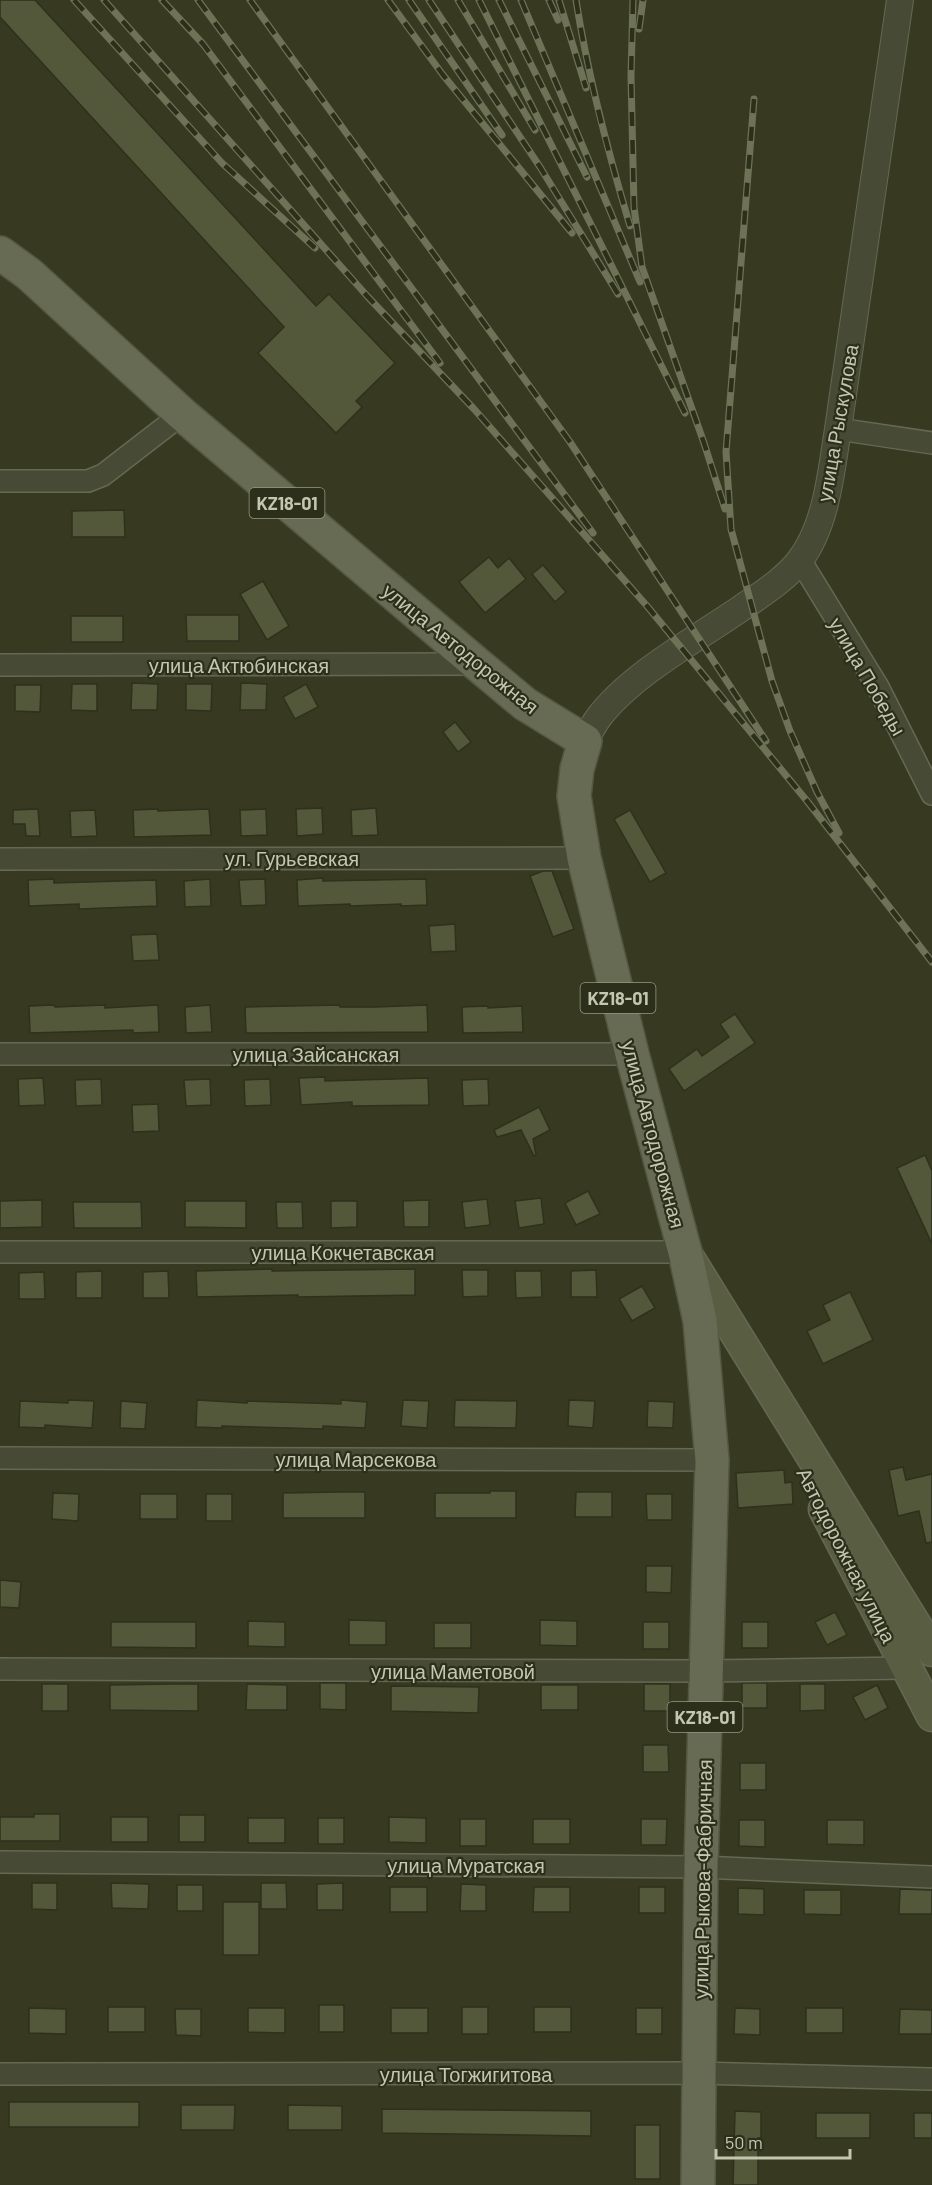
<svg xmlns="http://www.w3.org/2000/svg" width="932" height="2185" font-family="Barlow,sans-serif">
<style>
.building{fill:#54583a;stroke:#2e311c;stroke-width:1.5}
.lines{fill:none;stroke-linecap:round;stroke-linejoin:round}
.minor-casing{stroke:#656853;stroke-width:24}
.tertiary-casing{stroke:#656853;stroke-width:28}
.secondary-casing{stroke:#656853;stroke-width:33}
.primary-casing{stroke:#535741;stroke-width:36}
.minor{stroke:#474b35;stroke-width:21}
.tertiary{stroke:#474b35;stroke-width:26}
.secondary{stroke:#595e43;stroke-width:30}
.primary{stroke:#676b53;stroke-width:33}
.rail-casing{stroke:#6e7257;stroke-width:7}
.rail{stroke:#2c2f1a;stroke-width:4.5;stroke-dasharray:14;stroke-linecap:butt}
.labels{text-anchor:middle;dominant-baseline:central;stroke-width:4.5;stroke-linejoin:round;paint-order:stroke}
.shield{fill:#2c2f1a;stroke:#969983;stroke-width:1.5}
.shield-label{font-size:18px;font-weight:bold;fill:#c3c7b0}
.street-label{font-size:20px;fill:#c3c7b0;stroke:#2c2f1a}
</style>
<rect width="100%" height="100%" fill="#373a21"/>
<!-- building -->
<g class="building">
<path d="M0 0H35L316 306 329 294 395 363 356 401 362 407 336 433 258 353 284 327 0 17Z"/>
<path d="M124 510 125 537H72V511Z"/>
<path d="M489 557 498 568 509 558 526 579 485 613 459 582Z"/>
<path d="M543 565 566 592 555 602 532 574Z"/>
<path d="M263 581 289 626 267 640 240 594Z"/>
<path d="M186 615H239V641H187Z"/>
<rect x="71" y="616" width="52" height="26"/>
<path d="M132 683 158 684 157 710H131Z"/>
<path d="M241 683 267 684 266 710H240Z"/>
<path d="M72 684H97V711L71 710Z"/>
<path d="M186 684H212L211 711 186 710Z"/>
<path d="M306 684 318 707 295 719 283 697Z"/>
<path d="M15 685H41L40 712 15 711Z"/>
<path d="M455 722 471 742 458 752 443 732Z"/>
<path d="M322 808 323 834 297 836 296 809Z"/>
<path d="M376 808 378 835 352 836 351 810Z"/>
<path d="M38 809 40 836H26L25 824H13V810Z"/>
<path d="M158 809V811L209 809 211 835 134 837 133 810Z"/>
<path d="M266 809 267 835 241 836 240 810Z"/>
<path d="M95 810 97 836 71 837 70 811Z"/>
<path d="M630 810 666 873 650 882 614 819Z"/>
<path d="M543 871H552L574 929 553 937 530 876Z"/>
<path d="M323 878V881L426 879 427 905 401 906V904L350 906V904L298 906 297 880Z"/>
<path d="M54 879V883L156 880 157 906 79 909V904L29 906 28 880Z"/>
<path d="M210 879 211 906 185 907 184 881Z"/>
<path d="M265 879 266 905 241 906 239 880Z"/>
<path d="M455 924 456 951 431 952 429 926Z"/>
<path d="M157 934 159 960 133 961 131 935Z"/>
<path d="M54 1005 55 1007 105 1005V1008L158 1005 159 1032 133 1033V1030L30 1033 29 1006Z"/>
<path d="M210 1005 212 1032 186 1033 185 1007Z"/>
<path d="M339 1005 340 1007H376L427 1005 428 1032 246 1033 245 1007Z"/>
<path d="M488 1006V1008L522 1006 523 1032 463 1033 462 1007Z"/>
<path d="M735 1014 755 1043 684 1091 669 1069 697 1049 702 1056 729 1037 720 1024Z"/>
<path d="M325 1077V1081L428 1078 429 1105 352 1106V1102L301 1105 299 1078Z"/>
<path d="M43 1078 45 1105 19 1106 18 1079Z"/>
<path d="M101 1079 102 1105 76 1106 75 1080Z"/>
<path d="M210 1079 211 1105 186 1106 184 1080Z"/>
<path d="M270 1079 271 1105 245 1106 244 1080Z"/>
<path d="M488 1079 489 1105 463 1106 462 1080Z"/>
<path d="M158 1104 159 1131 133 1132 132 1105Z"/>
<path d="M539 1107 550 1130 533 1139 536 1155 534 1156 521 1130 497 1137 494 1130Z"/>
<path d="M925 1155 932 1171V1244L897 1168Z"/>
<path d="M588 1191 600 1214 576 1225 565 1203Z"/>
<path d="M541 1198 544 1224 519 1228 515 1201Z"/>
<path d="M487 1199 490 1225 465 1228 462 1202Z"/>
<path d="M42 1200V1227L0 1228V1201Z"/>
<path d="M429 1200V1227H404L403 1201Z"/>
<path d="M185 1201H246V1228L185 1227Z"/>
<path d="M331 1201H357V1227L331 1228Z"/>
<path d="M73 1202H141L142 1228H74Z"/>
<path d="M276 1202H302L303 1228H277Z"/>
<path d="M272 1269V1271L415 1269V1295L298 1297V1295L197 1297 196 1271Z"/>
<path d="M462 1270H488V1296L463 1297Z"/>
<path d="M596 1270 597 1297H571V1271Z"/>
<path d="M102 1271V1298H76V1272Z"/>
<path d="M168 1271 169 1298H143V1272Z"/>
<path d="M515 1271H541L542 1297 516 1298Z"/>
<path d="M44 1272 45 1299H19V1273Z"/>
<path d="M642 1286 655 1308 632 1321 619 1299Z"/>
<path d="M850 1292 873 1340 823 1364 807 1331 830 1320 823 1305Z"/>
<path d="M68 1400 94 1401 92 1428 45 1425V1428L19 1427 20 1401 68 1403Z"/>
<path d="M197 1400 247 1403V1401L341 1404V1400L367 1402 365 1428 323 1426V1429L222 1426V1428L196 1427Z"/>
<path d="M403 1400 429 1401 427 1428 401 1426Z"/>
<path d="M455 1400 517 1401 516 1428 454 1427Z"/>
<path d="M569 1400 595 1401 593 1428 568 1426Z"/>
<path d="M121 1401 147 1403 145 1429 120 1428Z"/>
<path d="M648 1401 674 1402 673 1428 647 1427Z"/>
<path d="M903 1467 906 1480 932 1474V1542L926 1543 919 1511 898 1516 889 1470Z"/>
<path d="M784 1470 785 1483 792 1482 793 1504 738 1508 736 1473Z"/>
<path d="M490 1491H516V1518H435V1493H490Z"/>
<path d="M339 1492H365V1518H283V1493Z"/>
<path d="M576 1492H612V1517H575Z"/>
<path d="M53 1493 79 1494 78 1521 52 1519Z"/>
<rect x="140" y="1494" width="37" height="25"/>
<rect x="206" y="1494" width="26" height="27"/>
<path d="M646 1494H672V1520H647Z"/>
<path d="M646 1566H672L671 1593 646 1592Z"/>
<path d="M0 1580 21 1582 19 1608 0 1607Z"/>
<path d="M835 1612 847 1635 827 1645 815 1622Z"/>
<path d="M349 1620 386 1621V1645H349Z"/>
<path d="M540 1620 577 1621V1646L540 1645Z"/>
<path d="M248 1621 285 1622V1647L248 1646Z"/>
<path d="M111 1622H196V1648L111 1647Z"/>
<rect x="643" y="1622" width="26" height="27"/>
<rect x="742" y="1622" width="26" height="26"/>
<rect x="434" y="1623" width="37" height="25"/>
<path d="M320 1683H346V1710L320 1709Z"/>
<rect x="742" y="1683" width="25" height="25"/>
<rect x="42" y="1684" width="26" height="27"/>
<path d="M172 1684H198V1711L110 1710V1685Z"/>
<path d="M247 1684 287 1685V1710H246Z"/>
<rect x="644" y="1684" width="26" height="27"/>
<path d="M800 1684H825V1710L800 1711Z"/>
<rect x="541" y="1685" width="37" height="25"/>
<path d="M877 1685 888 1708 865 1720 853 1697Z"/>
<path d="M391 1686 479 1687 478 1713 391 1711Z"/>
<path d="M643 1745H668L669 1772H643Z"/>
<rect x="740" y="1763" width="26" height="27"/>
<path d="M34 1814H60V1841H0V1817H34Z"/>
<rect x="179" y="1815" width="26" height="27"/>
<rect x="111" y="1817" width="37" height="25"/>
<path d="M389 1817 426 1818V1843L389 1842Z"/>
<rect x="248" y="1818" width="37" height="25"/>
<rect x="318" y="1818" width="26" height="26"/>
<rect x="460" y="1819" width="26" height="27"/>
<rect x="533" y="1819" width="37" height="25"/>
<path d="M641 1819H667L666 1845H641Z"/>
<path d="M739 1820H765V1847L739 1846Z"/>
<path d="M827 1820H864V1845L827 1844Z"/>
<path d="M32 1883H57V1910L32 1909Z"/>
<path d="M111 1883 149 1884 148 1909 112 1908Z"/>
<path d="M261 1883H286L287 1909H261Z"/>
<path d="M343 1883V1910H317V1884Z"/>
<path d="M461 1884 486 1885V1911H460Z"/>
<rect x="177" y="1885" width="26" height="26"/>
<rect x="390" y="1887" width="37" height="25"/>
<path d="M534 1887H570V1912H533Z"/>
<rect x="639" y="1887" width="26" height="26"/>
<path d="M738 1888 764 1889V1915L738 1914Z"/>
<path d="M900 1889 932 1890V1914H899Z"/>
<path d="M804 1890H841V1915L804 1914Z"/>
<rect x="223" y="1902" width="36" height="53"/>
<rect x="319" y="2005" width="25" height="27"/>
<rect x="108" y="2007" width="37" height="25"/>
<rect x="462" y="2007" width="26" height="27"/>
<rect x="534" y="2007" width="37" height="25"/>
<path d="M29 2008 66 2009V2034L29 2033Z"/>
<path d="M248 2008H285V2033L248 2032Z"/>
<rect x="391" y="2008" width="37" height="25"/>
<rect x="636" y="2008" width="26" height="26"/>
<path d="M735 2008 760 2009V2035L734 2034Z"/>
<rect x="806" y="2008" width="37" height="25"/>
<path d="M175 2009H201V2036L176 2035Z"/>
<path d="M900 2009 932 2010V2034H899Z"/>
<rect x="9" y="2102" width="130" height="25"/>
<path d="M181 2105H235L234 2130H181Z"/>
<path d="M288 2105 342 2106V2130H288Z"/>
<path d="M382 2109 591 2111V2136L382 2133Z"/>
<path d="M735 2111 761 2112V2138H758V2185H733Z"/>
<rect x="816" y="2113" width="54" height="25"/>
<rect x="914" y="2113" width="18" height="25"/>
<rect x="635" y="2125" width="25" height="54"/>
</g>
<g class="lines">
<defs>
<g id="minor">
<path d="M838 429 932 443"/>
<path d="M0 481H88L103 475 182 414"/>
<path d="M800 560 878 687 932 794"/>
<path d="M0 665 477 664"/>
<path d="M0 859 584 858"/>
<path d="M0 1054H632"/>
<path d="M0 1252H685"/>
<path d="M0 1458 712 1460"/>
<path d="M0 1669 707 1671 905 1668"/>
<path d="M0 1862 701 1867 932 1877"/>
<path d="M0 2074 698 2073 932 2079"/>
</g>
<path id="tertiary" d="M585 741C589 733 593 725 599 717 632 674 695 640 740 609 760 595 785 580 800 560 827 524 831 472 838 429L900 0"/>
<g id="secondary">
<path d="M689 1258 932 1651"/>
<path d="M824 1509 932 1716"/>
</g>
<path id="primary" d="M0 253 29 274 182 414 477 664 525 704 585 741 577 769 574 796 584 858 632 1054 685 1252 700 1321 712 1460 701 1867 698 2185"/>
</defs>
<!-- minor casing -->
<use href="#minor" class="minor-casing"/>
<!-- tertiary casing -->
<use href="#tertiary" class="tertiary-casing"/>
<!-- secondary casing -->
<use href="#secondary" class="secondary-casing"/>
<!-- primary casing -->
<use href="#primary" class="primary-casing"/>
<!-- minor -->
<use href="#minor" class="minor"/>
<!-- tertiary -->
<use href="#tertiary" class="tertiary"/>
<!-- secondary -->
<use href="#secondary" class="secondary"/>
<!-- primary -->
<use href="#primary" class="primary"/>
<defs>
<g id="rail">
<path d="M74 0 222 163 315 248"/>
<path d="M104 0 368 297 474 409 647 606 807 801 932 962"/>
<path d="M162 0 203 44 440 363"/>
<path d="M198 0 593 533"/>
<path d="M250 0 570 442 766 741"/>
<path d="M388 0 443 75 572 233"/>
<path d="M409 0 502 135"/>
<path d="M429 0 540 167 618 294"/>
<path d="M458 0 535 130"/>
<path d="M479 0 685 413"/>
<path d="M499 0 587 177"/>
<path d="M521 0 640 282"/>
<path d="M549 0 558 20"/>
<path d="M559 0 586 88"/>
<path d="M576 0C588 77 608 152 630 226"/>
<path d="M633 0 631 76 634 207 642 267 704 443 725 509"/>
<path d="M639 29 643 0"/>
<path d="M754 99 726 452 731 529 772 681 790 731 817 792 839 833"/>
</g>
</defs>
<!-- rail casing -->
<use href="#rail" class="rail-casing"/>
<!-- rail -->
<use href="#rail" class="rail"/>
</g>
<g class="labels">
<!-- shield labels -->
<g class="shield">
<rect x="249.5" y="488" width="75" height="30" rx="4.5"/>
<rect x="580.5" y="983" width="75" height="30" rx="4.5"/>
<rect x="667.5" y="1702" width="75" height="30" rx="4.5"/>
</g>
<g class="shield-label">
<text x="287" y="503">KZ18-01</text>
<text x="618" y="998">KZ18-01</text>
<text x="705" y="1717">KZ18-01</text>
</g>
<!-- street labels -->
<g class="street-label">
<text transform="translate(837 423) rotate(-80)">улица Рыскулова</text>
<text transform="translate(461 648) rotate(39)">улица Автодорожная</text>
<text x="239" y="665">улица Актюбинская</text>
<text transform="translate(868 676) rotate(60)">улица Победы</text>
<text x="292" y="858">ул. Гурьевская</text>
<text x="316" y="1054">улица Зайсанская</text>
<text transform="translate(654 1134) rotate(75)">улица Автодорожная</text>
<text x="343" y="1252">улица Кокчетавская</text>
<text x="356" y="1459">улица Марсекова</text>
<text transform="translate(847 1555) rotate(63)">Автодорожная улица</text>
<text x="453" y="1671">улица Маметовой</text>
<text x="466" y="1865">улица Муратская</text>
<text transform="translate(702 1879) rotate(-89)">улица Рыкова-Фабричная</text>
<text x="466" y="2074">улица Тогжигитова</text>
</g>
</g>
<!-- scale -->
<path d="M716 2149v9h134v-9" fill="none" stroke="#c3c7b0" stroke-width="3"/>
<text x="725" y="2149" font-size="18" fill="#c3c7b0" stroke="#2c2f1a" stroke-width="4.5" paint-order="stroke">50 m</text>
</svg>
